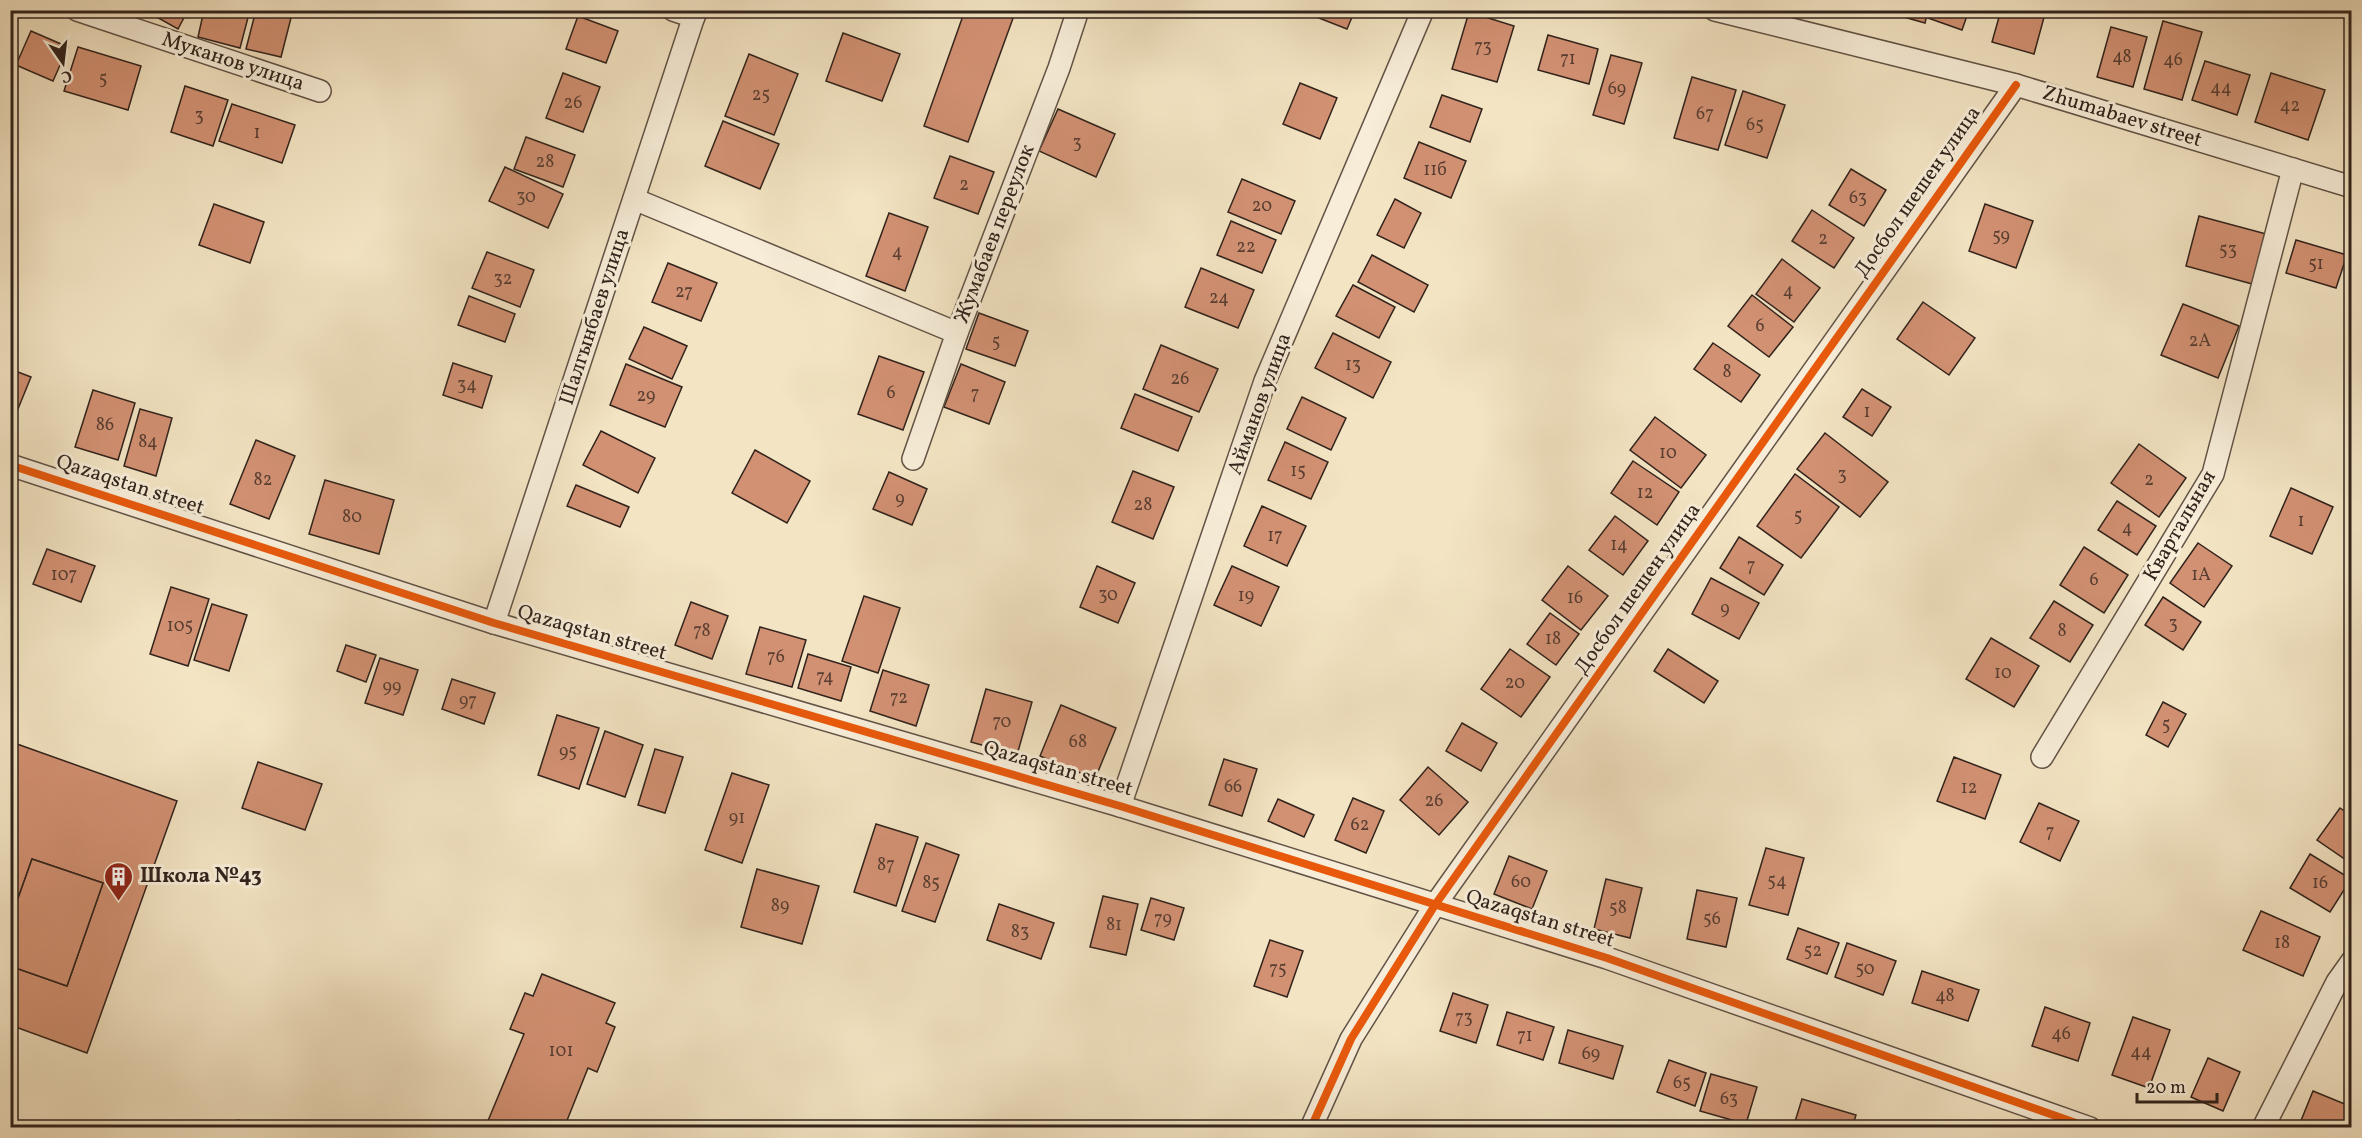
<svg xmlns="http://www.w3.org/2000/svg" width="2362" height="1138" font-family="Vollkorn,serif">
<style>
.building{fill:#d29173;stroke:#31231c;stroke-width:1.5}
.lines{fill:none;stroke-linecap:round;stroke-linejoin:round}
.street-casing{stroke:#625346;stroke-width:24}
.street{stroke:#f7edd8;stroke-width:21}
.cycleway-casing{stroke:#f7edd8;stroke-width:11}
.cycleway{stroke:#e8590c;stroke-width:8}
.labels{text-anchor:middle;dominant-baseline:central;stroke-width:6;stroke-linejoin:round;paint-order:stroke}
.number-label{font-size:18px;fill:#593e32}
.street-label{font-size:21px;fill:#31231c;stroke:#f7edd8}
.poi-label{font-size:21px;font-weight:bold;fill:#31231c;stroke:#f7edd8;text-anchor:start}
</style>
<rect width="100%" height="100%" fill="#f3e4c3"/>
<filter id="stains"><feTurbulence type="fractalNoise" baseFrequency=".00333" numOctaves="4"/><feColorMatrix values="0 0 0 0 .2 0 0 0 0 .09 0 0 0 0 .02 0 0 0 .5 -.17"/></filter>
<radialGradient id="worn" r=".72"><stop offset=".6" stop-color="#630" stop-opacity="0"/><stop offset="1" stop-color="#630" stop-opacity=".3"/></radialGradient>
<!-- building -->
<g class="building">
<path d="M144 10H188L178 29Z"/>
<path d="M204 10H250L240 48 198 37Z"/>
<path d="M256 10H293L281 57 246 49Z"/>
<path d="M965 10H1016L968 142 924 126Z"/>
<path d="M1317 10H1355L1347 29 1314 16Z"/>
<path d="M1879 10H1928L1925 23Z"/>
<path d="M1931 10H1969L1962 30 1928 18Z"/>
<path d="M2001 10H2046L2034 54 1992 42Z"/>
<path d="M1469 12 1514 26 1497 82 1452 69Z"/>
<path d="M578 16 618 31 606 63 566 49Z"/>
<path d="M2163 21 2202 32 2182 100 2144 89Z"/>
<path d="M2111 27 2147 37 2133 87 2097 77Z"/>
<path d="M31 31 68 47 53 81 16 65Z"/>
<path d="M843 33 900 54 882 101 826 81Z"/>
<path d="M1548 35 1598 49 1589 84 1538 70Z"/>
<path d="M78 47 141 66 128 110 64 91Z"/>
<path d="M749 54 798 74 774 135 725 116Z"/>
<path d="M1611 55 1642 63 1624 124 1593 115Z"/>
<path d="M2205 61 2250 75 2237 115 2192 100Z"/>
<path d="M563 73 600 87 583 132 546 118Z"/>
<path d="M2271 73 2325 90 2308 140 2255 122Z"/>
<path d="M1692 77 1736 90 1718 150 1674 138Z"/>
<path d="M1300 83 1337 98 1320 139 1283 124Z"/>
<path d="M185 86 228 100 213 146 171 132Z"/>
<path d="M1743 91 1785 105 1767 158 1725 145Z"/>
<path d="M1442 95 1482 109 1470 142 1430 127Z"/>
<path d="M232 104 295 125 282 163 219 141Z"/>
<path d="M1058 109 1115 134 1096 177 1039 151Z"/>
<path d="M723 121 779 144 760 189 705 166Z"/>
<path d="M526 137 575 155 563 187 514 169Z"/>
<path d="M1419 142 1466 161 1451 198 1404 178Z"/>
<path d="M950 156 994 172 978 214 934 198Z"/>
<path d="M505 167 563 194 548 228 489 201Z"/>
<path d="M1851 169 1886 190 1864 226 1829 205Z"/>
<path d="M1242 179 1295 201 1281 234 1228 212Z"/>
<path d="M1395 199 1421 213 1404 248 1377 235Z"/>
<path d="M214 204 264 222 250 263 199 245Z"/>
<path d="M1985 204 2033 221 2016 268 1969 251Z"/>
<path d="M1812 210 1854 238 1834 268 1792 241Z"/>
<path d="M889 213 928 227 905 291 866 276Z"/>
<path d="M2199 216 2270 235 2256 285 2186 266Z"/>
<path d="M1231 221 1276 240 1262 273 1217 255Z"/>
<path d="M2296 240 2347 255 2336 288 2286 273Z"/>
<path d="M487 252 534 270 520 307 472 288Z"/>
<path d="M1372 255 1428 285 1414 312 1358 282Z"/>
<path d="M1782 259 1820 288 1794 322 1756 294Z"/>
<path d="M668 263 717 283 701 321 652 302Z"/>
<path d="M1201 268 1254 290 1238 328 1185 307Z"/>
<path d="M1353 285 1395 307 1379 338 1336 316Z"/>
<path d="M1752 295 1793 327 1769 357 1728 326Z"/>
<path d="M469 296 515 314 505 342 458 325Z"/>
<path d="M1923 302 1975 338 1949 375 1897 339Z"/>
<path d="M2183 304 2239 326 2218 378 2161 355Z"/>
<path d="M979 313 1028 331 1015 366 966 349Z"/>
<path d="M644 327 687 346 672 379 629 359Z"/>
<path d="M1333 333 1391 362 1373 398 1315 368Z"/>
<path d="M1713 343 1760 375 1741 402 1694 369Z"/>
<path d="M1161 345 1218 369 1199 412 1143 389Z"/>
<path d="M879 356 924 372 903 430 858 414Z"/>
<path d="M453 363 492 376 482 408 443 395Z"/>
<path d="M626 364 682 387 665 427 610 405Z"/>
<path d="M961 364 1005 382 989 424 944 407Z"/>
<path d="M10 369 31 377 11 426H10Z"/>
<path d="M1862 389 1891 407 1872 436 1843 417Z"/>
<path d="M93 390 135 403 118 460 75 447Z"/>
<path d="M1135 394 1192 417 1178 451 1121 428Z"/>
<path d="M1302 397 1346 418 1331 450 1287 429Z"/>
<path d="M140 409 172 418 156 476 124 466Z"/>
<path d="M1655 417 1706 455 1681 488 1630 450Z"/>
<path d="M601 431 655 458 638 493 583 465Z"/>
<path d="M1825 433 1888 482 1860 517 1797 469Z"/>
<path d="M256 440 295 456 269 519 230 504Z"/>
<path d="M1285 442 1328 462 1311 499 1268 480Z"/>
<path d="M2139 444 2186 478 2159 517 2111 483Z"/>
<path d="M755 450 810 481 787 523 732 493Z"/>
<path d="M1633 461 1679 492 1657 525 1611 493Z"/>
<path d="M1133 471 1174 487 1153 539 1112 522Z"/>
<path d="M889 472 927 489 912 525 873 509Z"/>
<path d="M1795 474 1839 507 1801 558 1757 526Z"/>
<path d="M325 480 394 500 379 554 309 534Z"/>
<path d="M576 485 629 507 620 527 567 506Z"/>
<path d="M2291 488 2333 507 2312 554 2270 536Z"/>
<path d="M2117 501 2156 526 2137 555 2098 530Z"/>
<path d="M1262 506 1306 526 1287 566 1244 546Z"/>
<path d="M1615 516 1648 541 1623 575 1589 550Z"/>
<path d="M1739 537 1783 565 1764 595 1720 568Z"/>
<path d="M2198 543 2232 566 2204 607 2170 583Z"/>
<path d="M2084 547 2128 575 2104 613 2060 585Z"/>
<path d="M47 549 95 566 81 602 33 584Z"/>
<path d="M1097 566 1135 583 1118 623 1080 607Z"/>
<path d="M1232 566 1279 587 1261 626 1214 605Z"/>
<path d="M1568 566 1608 596 1581 630 1542 600Z"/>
<path d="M1711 578 1759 603 1739 639 1692 614Z"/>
<path d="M171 587 209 599 188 666 150 654Z"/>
<path d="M864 596 900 608 878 673 842 661Z"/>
<path d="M2163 597 2201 622 2183 650 2145 625Z"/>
<path d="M2054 601 2093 625 2070 662 2030 638Z"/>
<path d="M691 602 728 616 712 659 675 645Z"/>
<path d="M212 604 247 615 229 671 194 660Z"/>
<path d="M1550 613 1579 634 1556 665 1527 644Z"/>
<path d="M760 627 806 640 792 687 746 674Z"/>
<path d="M1991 638 2039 666 2014 707 1966 679Z"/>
<path d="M346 645 376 655 366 682 337 671Z"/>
<path d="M1510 649 1550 677 1521 717 1481 689Z"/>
<path d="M1668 649 1718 681 1704 703 1654 671Z"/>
<path d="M808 654 851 667 841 701 798 688Z"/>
<path d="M380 658 418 670 403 715 365 703Z"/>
<path d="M883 670 929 685 916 726 870 711Z"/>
<path d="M452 679 495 693 484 724 442 709Z"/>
<path d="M986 689 1032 702 1017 755 971 742Z"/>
<path d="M2163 702 2186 714 2168 747 2146 735Z"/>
<path d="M1061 705 1116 728 1095 779 1040 756Z"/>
<path d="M557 715 599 728 579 789 538 775Z"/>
<path d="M1462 723 1497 743 1481 771 1446 751Z"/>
<path d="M605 731 643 745 625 797 587 784Z"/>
<path d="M17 744 177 801 87 1053 10 1025V966L67 986 103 883 32 859 10 921V762Z"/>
<path d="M655 749 683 757 665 813 638 805Z"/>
<path d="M1954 757 2001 775 1985 819 1937 801Z"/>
<path d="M1224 759 1257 769 1242 816 1209 805Z"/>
<path d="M258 762 322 784 305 830 242 808Z"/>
<path d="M1428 767 1468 802 1439 835 1400 800Z"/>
<path d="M732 773 769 785 742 863 705 850Z"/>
<path d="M1353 798 1384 811 1366 853 1335 840Z"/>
<path d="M1278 799 1314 815 1304 837 1268 821Z"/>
<path d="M2039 803 2079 821 2060 861 2020 842Z"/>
<path d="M2340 808 2352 816V864L2317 840Z"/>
<path d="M876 824 918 837 896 906 854 892Z"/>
<path d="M926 843 959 855 935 922 902 911Z"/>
<path d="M1766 848 1804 858 1788 915 1749 905Z"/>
<path d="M2310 854 2351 879 2330 912 2290 888Z"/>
<path d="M1509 856 1547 871 1532 909 1494 894Z"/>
<path d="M32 859 103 883 67 986 10 966V921Z"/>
<path d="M757 869 819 886 802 944 741 927Z"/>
<path d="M1606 879 1642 888 1630 938 1594 929Z"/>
<path d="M1697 890 1737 898 1726 947 1687 939Z"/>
<path d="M1103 896 1138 904 1126 955 1090 947Z"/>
<path d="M1151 898 1184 908 1174 940 1141 930Z"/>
<path d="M999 904 1054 923 1041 959 987 940Z"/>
<path d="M2261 911 2320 937 2303 976 2243 950Z"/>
<path d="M1798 928 1839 943 1827 974 1787 959Z"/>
<path d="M1270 940 1303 951 1287 997 1254 986Z"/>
<path d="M1847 943 1896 961 1883 995 1835 977Z"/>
<path d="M1922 971 1979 990 1968 1021 1912 1003Z"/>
<path d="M542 974 615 1003 606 1023 615 1027 597 1072 588 1068 564 1128H485L524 1034 510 1029 525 993 533 996Z"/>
<path d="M1453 993 1488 1005 1476 1043 1440 1031Z"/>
<path d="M2045 1007 2090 1023 2078 1061 2032 1046Z"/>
<path d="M1507 1012 1554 1027 1543 1060 1497 1045Z"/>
<path d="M2133 1017 2170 1030 2149 1088 2112 1075Z"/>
<path d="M1568 1030 1623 1046 1613 1079 1559 1063Z"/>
<path d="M2208 1058 2240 1072 2223 1111 2191 1097Z"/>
<path d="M1669 1060 1706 1073 1695 1106 1657 1092Z"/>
<path d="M1711 1074 1757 1087 1746 1124 1700 1111Z"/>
<path d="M2313 1091 2352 1107 2350 1128H2298Z"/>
<path d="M1802 1099 1856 1115 1852 1128H1793Z"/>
<path d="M238 1120 261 1128H236Z"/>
</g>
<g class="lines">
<defs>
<g id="street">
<path d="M77 10 320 91"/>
<path d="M673 10 694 17"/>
<path d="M1715 10 2016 85 2352 187"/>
<path d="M634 199 957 333"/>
<path d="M913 459 957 333 1059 68 1078 10"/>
<path d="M10 465 494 623 1120 806 1607 958 2090 1128"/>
<path d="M494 623 696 10"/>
<path d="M2042 757 2213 474 2293 169"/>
<path d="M1120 806 1265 381 1423 10"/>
<path d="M1311 1128 1351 1039 1435 905 2016 85"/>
<path d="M2263 1128 2337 982 2352 961"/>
</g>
</defs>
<!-- street casing -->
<use href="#street" class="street-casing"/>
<!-- street -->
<use href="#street" class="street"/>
<defs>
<g id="cycleway">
<path d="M10 465 494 623 1120 806 1607 958 2090 1128"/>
<path d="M1311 1128 1351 1039 1435 905 2016 85"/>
</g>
</defs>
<!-- cycleway casing -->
<use href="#cycleway" class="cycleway-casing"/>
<!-- cycleway -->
<use href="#cycleway" class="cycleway"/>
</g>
<!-- icons -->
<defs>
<symbol id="building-pin" viewBox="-11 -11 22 30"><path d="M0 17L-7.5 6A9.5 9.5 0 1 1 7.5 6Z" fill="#8f2418" stroke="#f7edd8"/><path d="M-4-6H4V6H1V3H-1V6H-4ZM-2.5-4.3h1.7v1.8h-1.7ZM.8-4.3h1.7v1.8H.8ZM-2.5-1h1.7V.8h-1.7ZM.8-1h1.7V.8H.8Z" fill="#fff"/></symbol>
</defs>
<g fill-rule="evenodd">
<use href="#building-pin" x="102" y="860" width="33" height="45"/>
</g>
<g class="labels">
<!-- number labels -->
<g class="number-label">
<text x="1483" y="47">73</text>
<text x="2122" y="57">48</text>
<text x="1568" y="59">71</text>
<text x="2173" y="60">46</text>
<text x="103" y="79">5</text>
<text x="2221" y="88">44</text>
<text x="1617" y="89">69</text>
<text x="761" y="95">25</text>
<text x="573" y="103">26</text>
<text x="2290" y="106">42</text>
<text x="1705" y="114">67</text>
<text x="199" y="116">3</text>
<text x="1755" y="125">65</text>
<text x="257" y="133">1</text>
<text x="1077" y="143">3</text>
<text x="545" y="162">28</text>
<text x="1435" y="170">11б</text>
<text x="964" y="185">2</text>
<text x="526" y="197">30</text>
<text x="1858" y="198">63</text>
<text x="1262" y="206">20</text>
<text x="2001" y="236">59</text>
<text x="1823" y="239">2</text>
<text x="1246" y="247">22</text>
<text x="2228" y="250">53</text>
<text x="897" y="252">4</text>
<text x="2316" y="264">51</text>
<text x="503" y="279">32</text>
<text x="1788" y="291">4</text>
<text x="684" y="292">27</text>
<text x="1219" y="298">24</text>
<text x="1760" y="326">6</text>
<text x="2200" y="341">2А</text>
<text x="996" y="342">5</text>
<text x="1353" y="365">13</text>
<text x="1727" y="372">8</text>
<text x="1180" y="379">26</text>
<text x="467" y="385">34</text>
<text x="891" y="393">6</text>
<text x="975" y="394">7</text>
<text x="646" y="396">29</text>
<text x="1867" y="412">1</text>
<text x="105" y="425">86</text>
<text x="148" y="442">84</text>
<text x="1668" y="453">10</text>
<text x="1298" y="471">15</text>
<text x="1842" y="475">3</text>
<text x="263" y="480">82</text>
<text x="2149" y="480">2</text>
<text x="1645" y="493">12</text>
<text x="900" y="499">9</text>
<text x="1143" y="505">28</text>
<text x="1798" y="516">5</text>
<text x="352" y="517">80</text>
<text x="2301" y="521">1</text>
<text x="2127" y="528">4</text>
<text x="1275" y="536">17</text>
<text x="1619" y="545">14</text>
<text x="1751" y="566">7</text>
<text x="64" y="575">107</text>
<text x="2201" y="575">1А</text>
<text x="2094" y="580">6</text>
<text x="1108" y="595">30</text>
<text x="1246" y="596">19</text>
<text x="1575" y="598">16</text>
<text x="1725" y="609">9</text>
<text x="2173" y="624">3</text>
<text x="180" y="626">105</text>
<text x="702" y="631">78</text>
<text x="2062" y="631">8</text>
<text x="1553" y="639">18</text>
<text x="776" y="657">76</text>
<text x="2003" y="673">10</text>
<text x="825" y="677">74</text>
<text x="1515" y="683">20</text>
<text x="392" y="687">99</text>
<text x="899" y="698">72</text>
<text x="468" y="701">97</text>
<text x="1002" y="722">70</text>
<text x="2166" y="725">5</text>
<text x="1078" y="742">68</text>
<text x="568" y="752">95</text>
<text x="1233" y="787">66</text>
<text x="1969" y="788">12</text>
<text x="1434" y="801">26</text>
<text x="737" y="818">91</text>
<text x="1360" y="825">62</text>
<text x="2050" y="832">7</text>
<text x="886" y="865">87</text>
<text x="1777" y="881">54</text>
<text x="1521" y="882">60</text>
<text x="931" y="883">85</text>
<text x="2320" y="883">16</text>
<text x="780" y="906">89</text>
<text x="1618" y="908">58</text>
<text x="1163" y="919">79</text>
<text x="1712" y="919">56</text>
<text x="1114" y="925">81</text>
<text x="1020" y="932">83</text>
<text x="2282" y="943">18</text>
<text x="1813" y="951">52</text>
<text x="1278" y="969">75</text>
<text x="1865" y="969">50</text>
<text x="1945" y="996">48</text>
<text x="1464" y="1018">73</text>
<text x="2061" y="1034">46</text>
<text x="1525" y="1036">71</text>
<text x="561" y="1051">101</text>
<text x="2141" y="1052">44</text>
<text x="1591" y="1054">69</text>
<text x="1682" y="1083">65</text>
<text x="1729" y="1099">63</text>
</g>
<!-- street labels -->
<g class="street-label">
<text transform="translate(233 62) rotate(18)">Муканов улица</text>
<text transform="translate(2122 117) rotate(17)">Zhumabaev street</text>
<text transform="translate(1918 192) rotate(-55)">Досбол шешен улица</text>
<text transform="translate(995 234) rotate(-69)">Жумабаев переулок</text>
<text transform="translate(595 317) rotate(-72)">Шалгынбаев улица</text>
<text transform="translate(1260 404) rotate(-70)">Айманов улица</text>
<text transform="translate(130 485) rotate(18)">Qazaqstan street</text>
<text transform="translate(2180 526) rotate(-60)">Квартальная</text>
<text transform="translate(1638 589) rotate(-55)">Досбол шешен улица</text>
<text transform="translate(592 633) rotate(16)">Qazaqstan street</text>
<text transform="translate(1058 769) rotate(16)">Qazaqstan street</text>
<text transform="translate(1540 919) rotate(17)">Qazaqstan street</text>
</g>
<!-- poi labels -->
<g class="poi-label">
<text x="140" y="876">Школа №43</text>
</g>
</g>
<!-- margin -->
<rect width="2362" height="1138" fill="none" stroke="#f3e4c3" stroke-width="36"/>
<rect x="12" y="12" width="2338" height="1114" fill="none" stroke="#31231c" stroke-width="3"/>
<rect x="18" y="18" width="2326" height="1102" fill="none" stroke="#31231c" stroke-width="1.5"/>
<!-- north arrow -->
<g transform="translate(63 63) rotate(166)" stroke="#f7edd8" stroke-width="4.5" paint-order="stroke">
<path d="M0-4.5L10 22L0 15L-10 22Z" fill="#31231c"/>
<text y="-9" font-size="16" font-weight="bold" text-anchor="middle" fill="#31231c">С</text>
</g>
<!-- scale -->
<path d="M2137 1093v9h80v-9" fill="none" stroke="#31231c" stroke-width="3"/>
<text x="2146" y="1093" font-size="18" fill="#31231c" stroke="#f7edd8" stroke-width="4.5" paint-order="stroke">20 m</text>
<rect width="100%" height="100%" filter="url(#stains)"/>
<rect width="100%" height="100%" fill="url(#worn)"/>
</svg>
